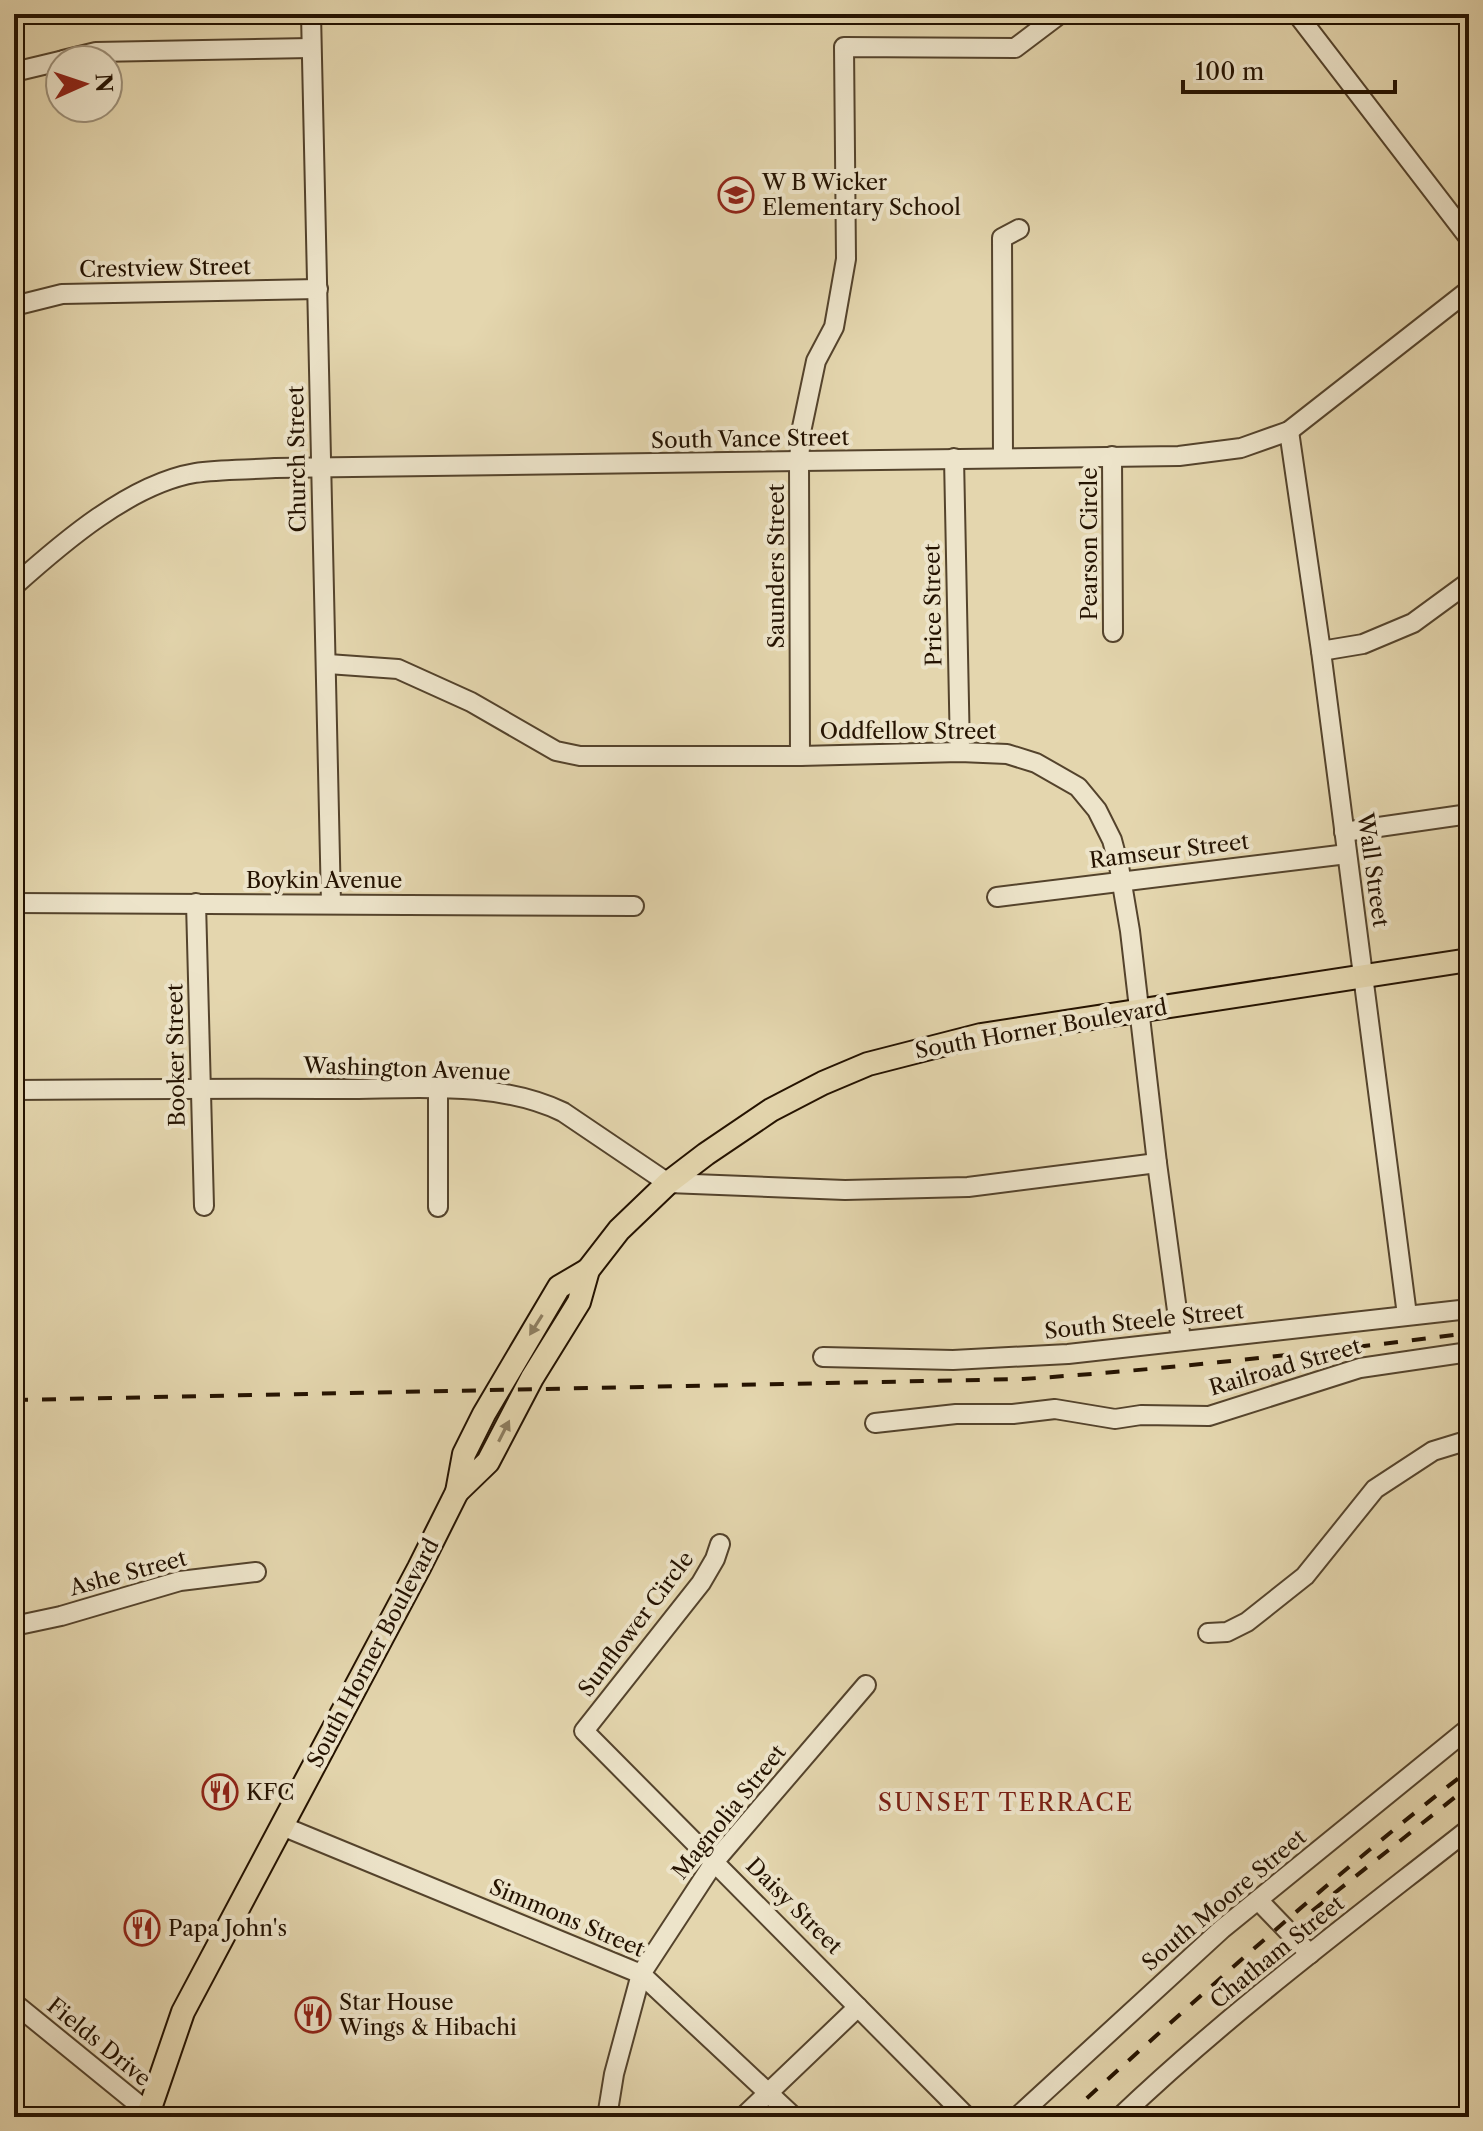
<svg xmlns="http://www.w3.org/2000/svg" width="1483" height="2131" font-family="'Libre Caslon Text',serif">
<style>
.lines{fill:none;stroke-linecap:round;stroke-linejoin:round}
.minor-casing{stroke:#54432c;stroke-width:22}
.major-casing{stroke:#241200;stroke-width:26}
.minor{stroke:#ede4ca;stroke-width:18}
.major{stroke:#e4d6ae;stroke-width:22}
.rail{stroke:#241200;stroke-width:4;stroke-dasharray:14 14;stroke-linecap:butt}
.oneway{fill:#8e7e60}
.labels{text-anchor:middle;dominant-baseline:central;stroke-width:8;stroke-linejoin:round;paint-order:stroke}
.poi-label{font-size:22px;fill:#241200;stroke:#ede4ca;text-anchor:start}
.street-label{font-size:22px;fill:#241200;stroke:#ede4ca}
.neighbourhood-label{font-size:24px;letter-spacing:2px;fill:#7a1f14;stroke:#ede4ca}
</style>
<rect width="100%" height="100%" fill="#e4d6ae"/>
<filter id="stains"><feTurbulence type="fractalNoise" baseFrequency=".0025" numOctaves="4"/><feColorMatrix values="0 0 0 0 .2 0 0 0 0 .09 0 0 0 0 .02 0 0 0 .5 -.17"/></filter>
<radialGradient id="worn" r=".72"><stop offset=".6" stop-color="#630" stop-opacity="0"/><stop offset="1" stop-color="#630" stop-opacity=".3"/></radialGradient>
<g class="lines">
<defs>
<g id="minor">
<path d="M311 14 331 903"/>
<path d="M1297 14 1469 238"/>
<path d="M63 60 96 52 311 48"/>
<path d="M14 72 60 61"/>
<path d="M14 306 62 294 318 289"/>
<path d="M1289 431 1321 651 1407 1315"/>
<path d="M1112 456 1113 632"/>
<path d="M1003 457 1002 238 1019 229"/>
<path d="M954 458 960 752"/>
<path d="M14 586C62 543 130 484 195 473 220 469 248 470 275 468L1179 456 1241 448 1289 431 1469 290"/>
<path d="M1321 651 1363 644 1413 623 1469 582"/>
<path d="M328 664 398 669 471 702 556 751 580 756H800L960 752 1007 754 1036 763 1078 787 1097 810 1112 840 1119 866 1130 931 1157 1163 1181 1340"/>
<path d="M800 756 799 462 801 432 816 361 834 327 846 259 844 47 1015 48 1060 14"/>
<path d="M1344 832 1469 814"/>
<path d="M997 897 1347 854"/>
<path d="M14 903 634 906"/>
<path d="M196 903 204 1206"/>
<path d="M14 1090C123 1089 233 1088 342 1089 414 1089 497 1080 563 1112L668 1183 845 1190 968 1187 1157 1163"/>
<path d="M438 1207V1090"/>
<path d="M823 1357 953 1360 1068 1354 1469 1309"/>
<path d="M875 1423 956 1414H1013L1055 1409 1115 1419 1141 1415 1209 1416 1360 1368 1469 1352"/>
<path d="M720 1544 715 1559 701 1583 584 1731 967 2117"/>
<path d="M14 1626 61 1616 180 1581 256 1572"/>
<path d="M1208 1633 1227 1632 1247 1622 1305 1576 1375 1489 1433 1451 1469 1440"/>
<path d="M282 1826 641 1974 794 2117"/>
<path d="M1258 1900 1310 1954"/>
<path d="M14 2003 154 2117"/>
<path d="M607 2117 614 2074 641 1974 715 1861 866 1685"/>
<path d="M743 2117 858 2007"/>
<path d="M1017 2117 1222 1929 1469 1728"/>
<path d="M1120 2117C1229 2013 1351 1922 1469 1829"/>
</g>
<g id="major">
<path d="M457 1492 488 1462 532 1378 579 1302 588 1270 619 1230 668 1183 706 1154 771 1110 823 1083 868 1064 981 1035 1469 960"/>
<path d="M147 2117 183 2012 419 1568 457 1492 464 1454 484 1414 559 1287 588 1270"/>
</g>
</defs>
<!-- minor casing -->
<use href="#minor" class="minor-casing"/>
<!-- major casing -->
<use href="#major" class="major-casing"/>
<!-- minor -->
<use href="#minor" class="minor"/>
<!-- major -->
<use href="#major" class="major"/>
<!-- rail -->
<g class="rail">
<path d="M14 1400 1023 1379C1172 1369 1321 1352 1469 1333"/>
<path d="M1312 1911 1469 1786"/>
<path d="M1066 2117C1198 1998 1328 1879 1469 1770"/>
</g>
</g>
<!-- one-way arrows -->
<defs><path id="oneway-solid" d="M-6-.8H1V-3.2L6.5 0L1 3.2V.8H-6Z" transform="scale(2)"/></defs>
<g class="oneway">
<use href="#oneway-solid" transform="translate(536 1325) rotate(122)"/>
<use href="#oneway-solid" transform="translate(504 1431) rotate(-63)"/>
</g>
<!-- icons -->
<defs>
<symbol id="school-ring" viewBox="-11 -11 22 22"><circle r="9.5" fill="#ede4ca" stroke="#8f2418" stroke-width="1.5"/><path d="M0-5L7-2L0 1L-7-2ZM-4 1L0 2.5L4 1V4Q0 6-4 4Z" fill="#8f2418"/></symbol>
<symbol id="restaurant-ring" viewBox="-11 -11 22 22"><circle r="9.5" fill="#ede4ca" stroke="#8f2418" stroke-width="1.5"/><path d="M-5-6h1v4h1v-4h1v4h1v-4h1v5L-1.5 .5V6h-2V.5L-5-1ZM5-6V6H3V1.5H1.5Q1.5-4 5-6Z" fill="#8f2418"/></symbol>
</defs>
<g fill-rule="evenodd">
<use href="#school-ring" x="716" y="175" width="40" height="40"/>
<use href="#restaurant-ring" x="200" y="1772" width="40" height="40"/>
<use href="#restaurant-ring" x="122" y="1908" width="40" height="40"/>
<use href="#restaurant-ring" x="293" y="1995" width="40" height="40"/>
</g>
<g class="labels">
<!-- poi labels -->
<g class="poi-label">
<text x="762" y="182">W B Wicker<tspan x="762" dy="25">Elementary School</tspan></text>
<text x="246" y="1792">KFC</text>
<text x="168" y="1928">Papa John's</text>
<text x="339" y="2002">Star House<tspan x="339" dy="25">Wings &amp; Hibachi</tspan></text>
</g>
<!-- street labels -->
<g class="street-label">
<text transform="translate(165 268) rotate(-1)">Crestview Street</text>
<text transform="translate(750 439) rotate(-1)">South Vance Street</text>
<text transform="translate(297 459) rotate(-91)">Church Street</text>
<text transform="translate(1089 544) rotate(-90)">Pearson Circle</text>
<text transform="translate(776 566) rotate(-90)">Saunders Street</text>
<text transform="translate(933 605) rotate(-91)">Price Street</text>
<text x="908" y="731">Oddfellow Street</text>
<text transform="translate(1169 851) rotate(-7)">Ramseur Street</text>
<text transform="translate(1373 870) rotate(82)">Wall Street</text>
<text x="324" y="880">Boykin Avenue</text>
<text transform="translate(1041 1029) rotate(-10)">South Horner Boulevard</text>
<text transform="translate(176 1055) rotate(-91)">Booker Street</text>
<text transform="translate(407 1069) rotate(2)">Washington Avenue</text>
<text transform="translate(1144 1321) rotate(-6)">South Steele Street</text>
<text transform="translate(1285 1367) rotate(-16)">Railroad Street</text>
<text transform="translate(128 1573) rotate(-15)">Ashe Street</text>
<text transform="translate(636 1624) rotate(-53)">Sunflower Circle</text>
<text transform="translate(373 1653) rotate(-62)">South Horner Boulevard</text>
<text transform="translate(729 1812) rotate(-51)">Magnolia Street</text>
<text transform="translate(1224 1900) rotate(-40)">South Moore Street</text>
<text transform="translate(794 1906) rotate(45)">Daisy Street</text>
<text transform="translate(567 1918) rotate(23)">Simmons Street</text>
<text transform="translate(1277 1952) rotate(-39)">Chatham Street</text>
<text transform="translate(99 2042) rotate(39)">Fields Drive</text>
</g>
<!-- neighbourhood labels -->
<g class="neighbourhood-label">
<text x="1006" y="1802">SUNSET TERRACE</text>
</g>
</g>
<!-- margin -->
<rect width="1483" height="2131" fill="none" stroke="#e4d6ae" stroke-width="48"/>
<rect x="16" y="16" width="1451" height="2099" fill="none" stroke="#241200" stroke-width="4"/>
<rect x="24" y="24" width="1435" height="2083" fill="none" stroke="#241200" stroke-width="2"/>
<!-- north arrow -->
<g transform="translate(84 84) rotate(87)"><circle r="38" fill="#ede4ca" stroke="#9d9079" stroke-width="2"/>
<path d="M0-6L14 30L0 20L-14 30Z" fill="#8f2418"/>
<text y="-12" font-size="22" font-weight="bold" text-anchor="middle" fill="#241200">N</text>
</g>
<!-- scale -->
<path d="M1183 80v12h212v-12" fill="none" stroke="#241200" stroke-width="4"/>
<text x="1195" y="80" font-size="24" fill="#241200" stroke="#ede4ca" stroke-width="6" paint-order="stroke">100 m</text>
<rect width="100%" height="100%" filter="url(#stains)"/>
<rect width="100%" height="100%" fill="url(#worn)"/>
</svg>
